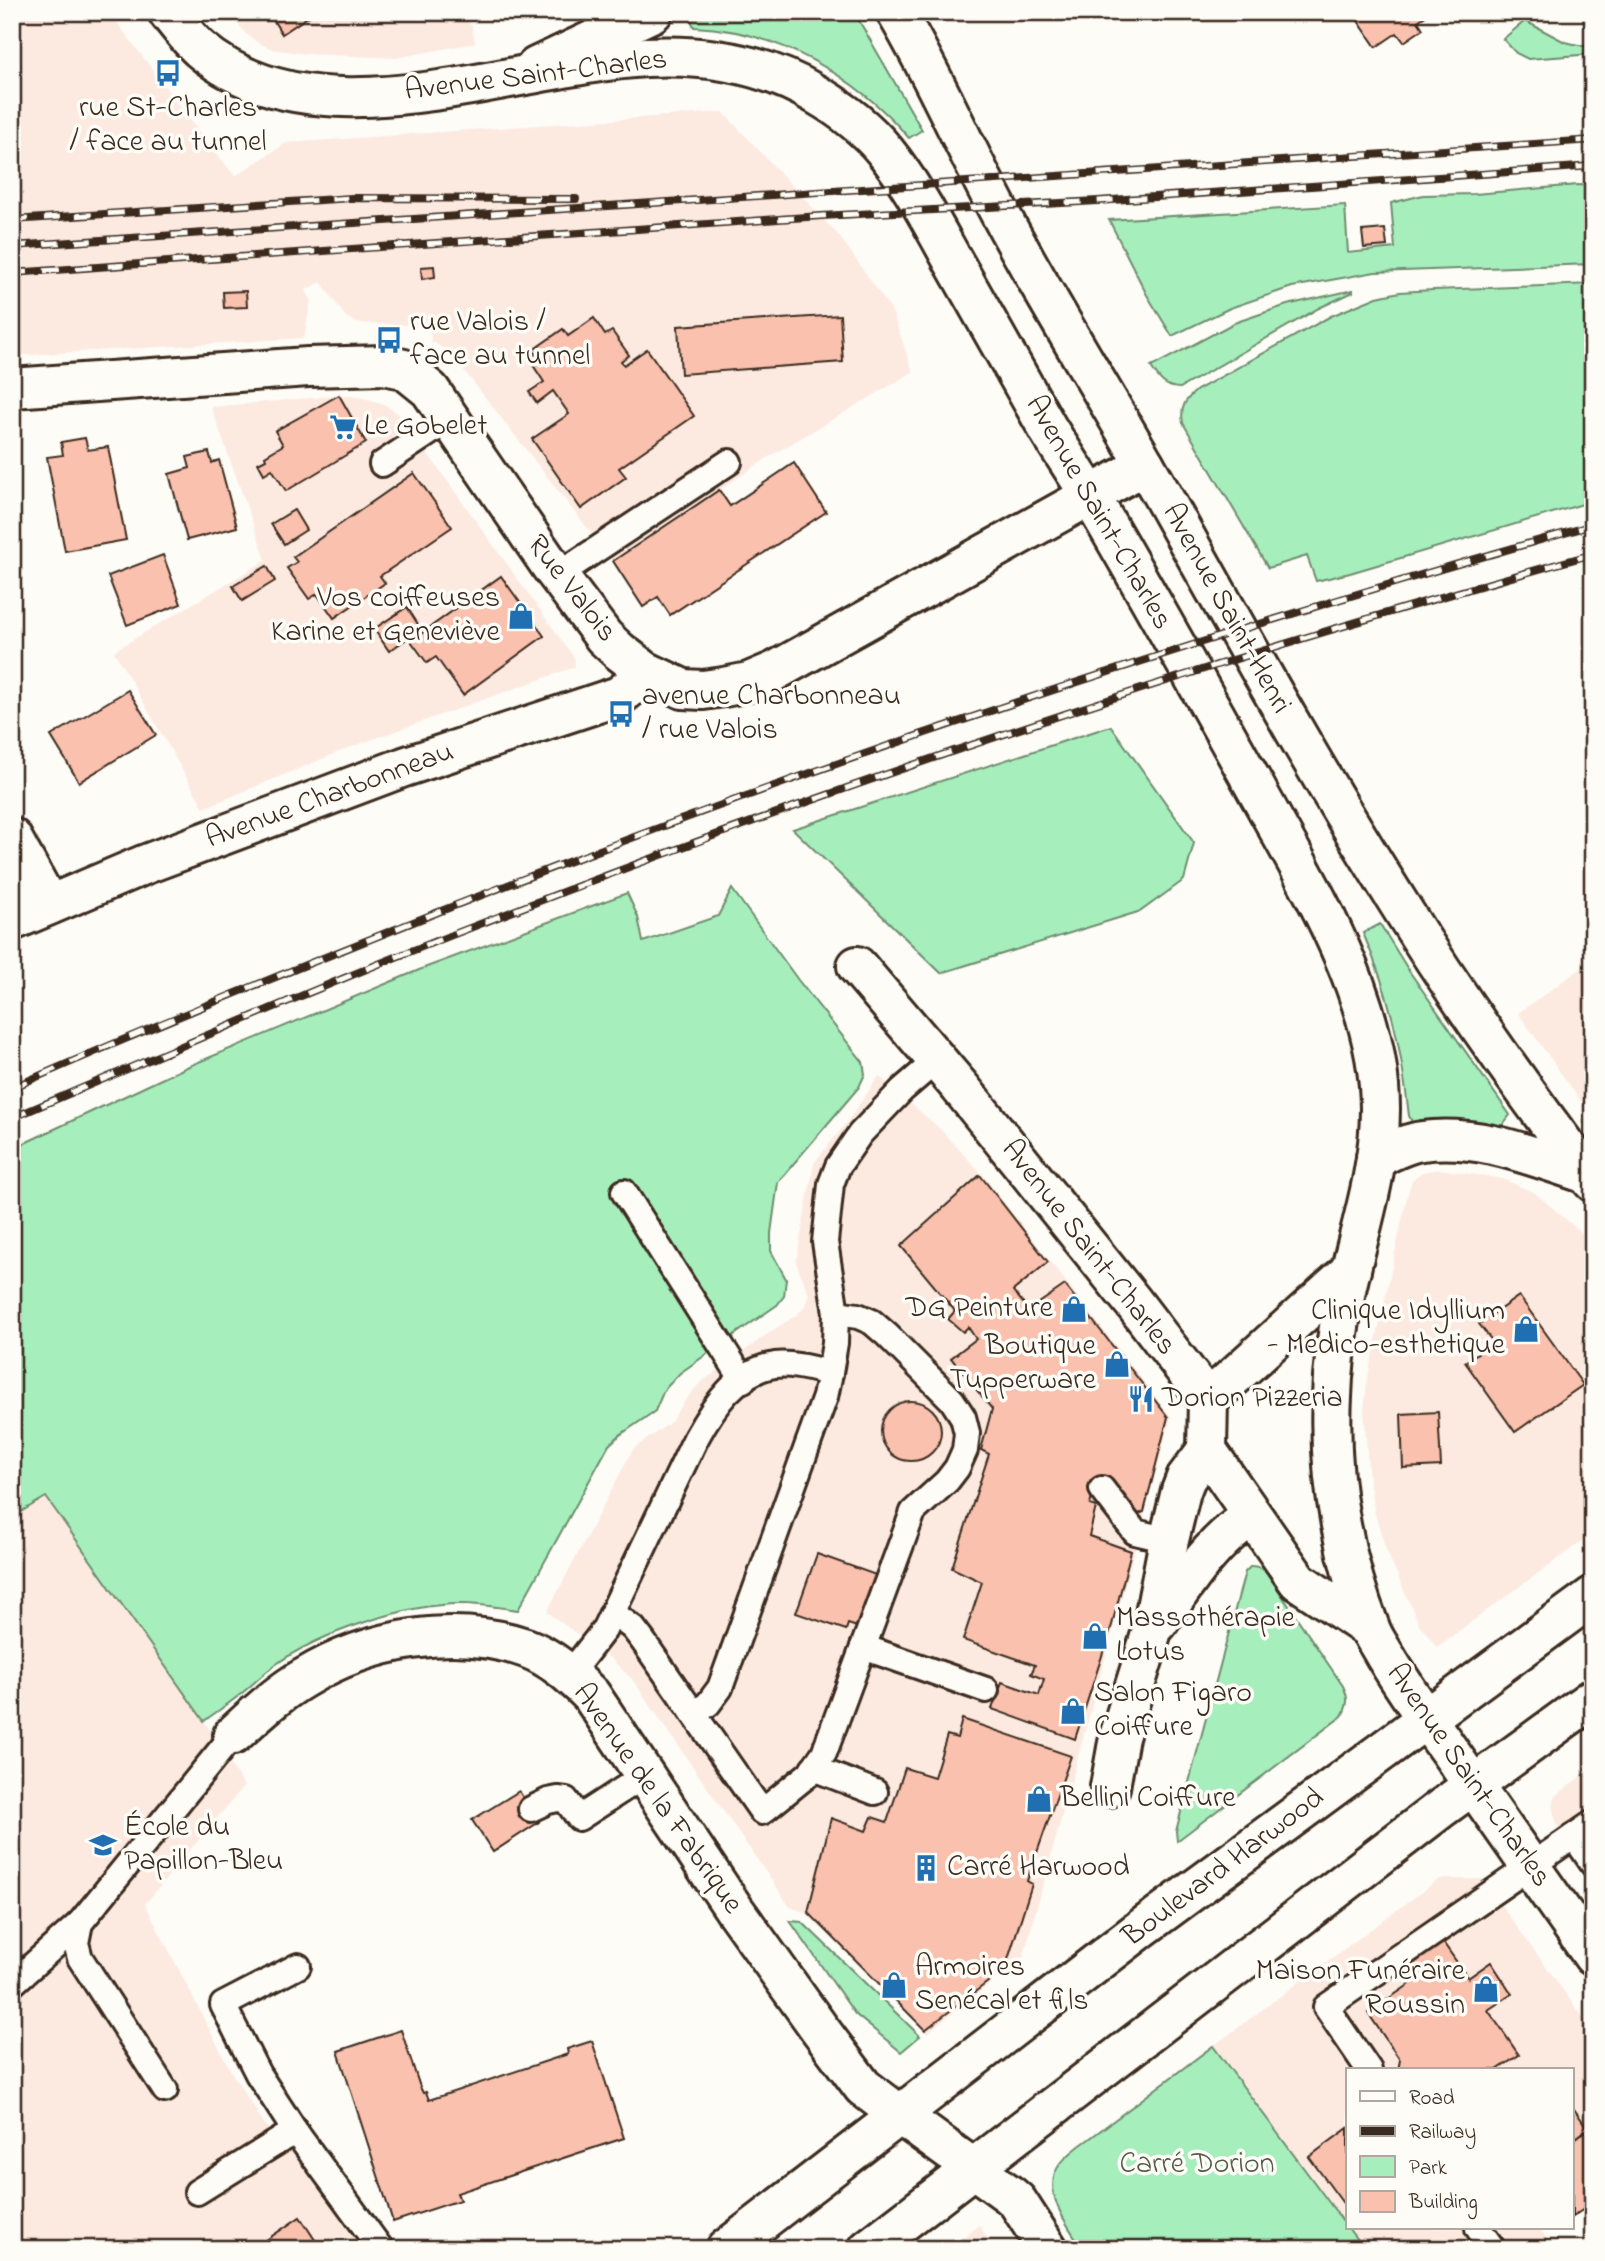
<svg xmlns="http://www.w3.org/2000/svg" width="1605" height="2261" font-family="'Indie Flower',sans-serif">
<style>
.built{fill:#fceae1}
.green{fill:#a6efbd;stroke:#708c6e;stroke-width:2}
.building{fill:#f9c1ae;stroke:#3b2a1e;stroke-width:2}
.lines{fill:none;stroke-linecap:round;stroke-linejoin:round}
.lane-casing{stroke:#3b2a1e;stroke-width:30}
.street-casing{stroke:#3b2a1e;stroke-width:44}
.secondary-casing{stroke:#3b2a1e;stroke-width:44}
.highway-casing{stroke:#3b2a1e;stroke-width:44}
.lane{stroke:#fdfcf7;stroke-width:24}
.street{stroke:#fdfcf7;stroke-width:38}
.secondary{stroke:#fdfcf7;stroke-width:38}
.highway{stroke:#fdfcf7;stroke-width:38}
.rail-casing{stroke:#3b2a1e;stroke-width:8}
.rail{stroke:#fdfcf7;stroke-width:5;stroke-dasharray:16;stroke-linecap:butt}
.labels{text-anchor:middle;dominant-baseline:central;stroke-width:7;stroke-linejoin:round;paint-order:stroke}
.street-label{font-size:30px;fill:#3b2a1e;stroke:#fdfcf7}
.poi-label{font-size:30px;fill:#3b2a1e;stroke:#fdfcf7;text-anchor:start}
.park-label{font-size:30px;fill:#565b46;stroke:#fdfcf7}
</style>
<rect width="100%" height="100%" fill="#fdfcf7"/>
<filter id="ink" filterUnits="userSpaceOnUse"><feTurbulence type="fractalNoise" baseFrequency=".0143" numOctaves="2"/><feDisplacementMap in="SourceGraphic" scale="14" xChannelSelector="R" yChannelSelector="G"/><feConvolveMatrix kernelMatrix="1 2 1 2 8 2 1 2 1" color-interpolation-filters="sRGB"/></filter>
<g filter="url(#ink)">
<!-- built -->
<g class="built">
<path d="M12 12H109L200 133 235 176 286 143 723 112 840 237 892 311 913 372 772 455 613 561 455 359 446 350 431 341 430 326 357 323 346 317 321 282 306 290 311 300 304 338 12 356Z"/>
<path d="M229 12H463L472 27 475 43 396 58 308 54 272 49 257 42 246 34Z"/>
<path d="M343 395 364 398 384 404 400 415 575 659V667L351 747 204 808 114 651 266 560 211 407Z"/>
<path d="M1593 960V1118L1518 1013Z"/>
<path d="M879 1076 938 1127 982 1174 1171 1417 1023 1958 927 2033 806 1913 790 1907 632 1679 611 1659 547 1612 633 1449 671 1422 683 1403 699 1384 773 1330 797 1315 805 1306 809 1295 796 1262 814 1163 847 1122Z"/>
<path d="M1439 1169 1503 1179 1535 1193 1583 1234 1593 1247V1533L1437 1647 1419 1624 1386 1550 1375 1514 1369 1480 1364 1410 1367 1381 1408 1193 1412 1180 1422 1172Z"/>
<path d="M45 1497 204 1721 244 1786 145 1904 234 2077 277 2143 295 2131 381 2249H12V1517Z"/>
<path d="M1593 1768V1875L1558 1827 1553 1811 1554 1797Z"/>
<path d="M1439 1879H1482L1593 2031V2126L1572 2141V2070H1348V2227L1213 2046Z"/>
<path d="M979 2225 994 2249H948Z"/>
<path d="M1348 2228H1539L1554 2249H1364Z"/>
</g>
<!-- green -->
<g class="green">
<path d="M694 12H854L922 130 909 138C856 76 777 30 694 27L689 16Z"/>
<path d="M1525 21 1565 42 1593 48V54L1528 59 1516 53 1503 39Z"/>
<path d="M1578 185 1593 186V264L1375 272 1292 287 1230 308 1172 336 1147 295 1109 220 1345 205 1348 253 1395 248 1391 203 1423 195 1475 194Z"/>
<path d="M1593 284V501L1350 573 1316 581 1307 556 1268 568 1183 423C1180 407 1185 400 1197 390L1331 316 1377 297 1400 292 1433 290Z"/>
<path d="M1353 290V292L1319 308 1180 388C1165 388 1159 379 1151 367L1234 323 1287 305Z"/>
<path d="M1111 726 1194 843 1184 880 1141 911 941 973 793 829Z"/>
<path d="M732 889 798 980 863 1062 865 1074 859 1087 778 1182 771 1233V1251L786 1279 784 1296 777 1305 680 1373 664 1390 655 1411 620 1435 609 1445 518 1610C498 1607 480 1604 460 1604 406 1604 319 1633 275 1665 263 1674 253 1684 242 1693 230 1703 216 1712 204 1721L46 1497 12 1517V1149L189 1066 424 968 627 893 638 917 643 942 718 916Z"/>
<path d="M1380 924 1409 971 1510 1115 1500 1128 1448 1120 1412 1122 1409 1116C1401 1047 1391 997 1363 933Z"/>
<path d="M1251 1566 1259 1567 1266 1572 1343 1686C1349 1698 1348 1705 1342 1716L1177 1841 1176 1831 1245 1572Z"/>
<path d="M790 1921 802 1922 920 2036 901 2052 855 2014Z"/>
<path d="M1213 2046 1348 2228 1364 2249H1083C1068 2226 1040 2191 1060 2164 1068 2154 1079 2146 1089 2139Z"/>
</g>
<!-- building -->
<g class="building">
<path d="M268 12H315L282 34Z"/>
<path d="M1352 12H1431L1418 21 1423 29 1404 42 1397 33 1376 47Z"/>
<path d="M1385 229 1387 246 1364 248 1362 231Z"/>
<path d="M434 266 435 277 422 279 421 267Z"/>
<path d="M246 291 247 307 224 308 223 292Z"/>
<path d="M840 315 843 362 681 374 678 326Z"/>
<path d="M594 318 605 335 612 331 629 355 621 361 624 365 647 349 694 416 619 468 626 477 581 509 532 439 569 414 553 391 537 403 529 392 544 382 529 359 536 354 533 350 563 329 568 336Z"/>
<path d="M339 395 366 443 286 491 272 469 264 474 258 463 266 459 265 456 283 445 275 431Z"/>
<path d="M85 438 88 450 108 447 126 540 65 551 47 457 63 455 61 442Z"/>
<path d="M209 452 212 463 219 460 237 527 187 540 169 474 190 468 187 457Z"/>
<path d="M794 463 826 512 670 615 658 597 643 607 613 561 719 490 730 506Z"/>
<path d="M414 473 452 527 380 576 385 583 334 618 317 594 309 599 287 568 297 562 293 557Z"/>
<path d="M294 510 306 530 284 544 271 524Z"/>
<path d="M163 555 181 604 127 625 108 576Z"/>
<path d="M267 566 275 581 242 601 233 586Z"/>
<path d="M501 576 544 636 463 695 436 657 427 663 411 641Z"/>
<path d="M407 607 421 629 389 651 374 629Z"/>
<path d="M128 690 156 735 79 782 51 736Z"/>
<path d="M980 1175 1048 1262 1013 1291 1029 1310 1065 1285 1168 1417 1144 1512 1136 1515 1093 1494 1090 1505 1096 1507 1089 1536 1131 1551 1112 1625 1075 1739 992 1709 1002 1682 1039 1695 1044 1679 1031 1674 1035 1665 963 1640 982 1582 952 1568 989 1454 981 1450 992 1409 951 1358 976 1339 968 1327 963 1332 948 1319 955 1311 901 1246Z"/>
<path d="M1519 1296 1583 1385 1515 1432 1465 1362 1493 1342 1479 1324Z"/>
<circle cx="911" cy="1431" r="30"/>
<path d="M1438 1412 1441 1466 1403 1468 1401 1414Z"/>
<path d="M817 1554 876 1575 857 1627 848 1624 846 1630 796 1613Z"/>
<path d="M962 1719 1071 1756 1027 1881 1032 1884 1005 1969 925 2030 808 1912 831 1818 866 1831 872 1817 887 1822 905 1768 934 1777 947 1735 957 1738Z"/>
<path d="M519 1791 539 1822 493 1852 472 1820Z"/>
<path d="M1440 1938 1468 1978 1491 1962 1512 1994 1488 2010 1519 2055 1497 2070H1398L1400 2060 1368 2013 1410 1984 1399 1966Z"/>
<path d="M401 2030 420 2087 423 2093 426 2092 429 2100 568 2054 567 2049 592 2041 624 2138 457 2193 460 2200 393 2222 338 2051Z"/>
<path d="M1572 2106 1588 2129 1572 2141Z"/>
<path d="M1348 2128V2204L1345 2206 1309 2157Z"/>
<path d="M1588 2129 1593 2136V2203L1572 2217V2141Z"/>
<path d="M300 2217 321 2249H253Z"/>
</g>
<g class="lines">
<defs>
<g id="lane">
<path d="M382 464 450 419"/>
<path d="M558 575 729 462"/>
<path d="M624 1192 743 1380"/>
<path d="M1102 1489 1135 1532 1169 1540"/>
<path d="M613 1613 633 1628 643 1641 762 1812 810 1773 824 1753 913 1512 947 1481 957 1468 965 1450 967 1433 963 1417 952 1400 887 1335 872 1322 858 1316 836 1313"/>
<path d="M863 1647 986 1690"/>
<path d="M569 1675 604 1630 696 1438C713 1407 736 1371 775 1365 793 1363 813 1369 830 1373"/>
<path d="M694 1714 708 1704 720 1688 825 1397 830 1373 835 1343 836 1313 825 1242 831 1184 838 1166 860 1134 902 1090 937 1060"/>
<path d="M813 1768 875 1792"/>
<path d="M531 1809 548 1801 558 1799 566 1800 579 1818 645 1775"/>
<path d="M1574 1836 1593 1864"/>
<path d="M298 1966 223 2005 258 2074 295 2131 381 2249"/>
<path d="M12 1984 80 1923"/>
<path d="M1369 2070 1326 2007 1593 1823"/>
<path d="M165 2090 80 1958 76 1943 80 1923 233 1735"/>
<path d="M197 2192 295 2131"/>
<path d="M1478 2228 1493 2249"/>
</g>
<g id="street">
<path d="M536 67 653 12"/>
<path d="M12 838 49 905"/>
<path d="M857 966 960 1087 1133 1302 1208 1400"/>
<path d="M233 1735C255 1715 278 1693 304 1678 368 1639 454 1623 526 1648 551 1657 572 1676 591 1695L734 1909 819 2028 863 2087 900 2115"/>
</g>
<g id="secondary">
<path d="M168 12C178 25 188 38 200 49 316 148 511 65 646 57 705 54 766 64 817 95 841 109 867 129 885 151 915 188 937 233 961 275 990 326 1019 378 1048 429 1062 452 1077 474 1091 497 1163 620 1232 745 1301 870 1340 941 1380 1027 1380 1109 1380 1171 1359 1231 1346 1290 1329 1366 1326 1449 1341 1525 1347 1557 1358 1598 1370 1628 1373 1637 1379 1645 1384 1654 1404 1688 1427 1720 1450 1752 1498 1820 1545 1888 1593 1956"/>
<path d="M896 12C936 79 966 151 1003 219 1052 310 1107 397 1157 486 1236 627 1314 770 1401 907 1460 1002 1525 1093 1593 1182"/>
<path d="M12 388 308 367 384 365 404 369 430 390 552 568 604 637 619 651 645 671 683 689 703 690 724 687 749 682 775 671 1145 465"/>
<path d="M12 921 146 864 404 767 619 696 639 680 645 671"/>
<path d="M1376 1158C1390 1152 1406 1143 1422 1141 1479 1133 1534 1157 1587 1174"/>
<path d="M1351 1270 1208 1400 1207 1450 1298 1581 1370 1629"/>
<path d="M1158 1623C1185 1584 1211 1542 1252 1516"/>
<path d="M1110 1787 1119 1737 1151 1634 1169 1540 1181 1491 1186 1478 1207 1450"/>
<path d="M900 2115 1010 2195 1017 2201 1048 2249"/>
</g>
<g id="highway">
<path d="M726 2249 1142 1928 1593 1596"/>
<path d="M868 2249 1439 1810 1593 1698"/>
</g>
</defs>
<!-- lane casing -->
<use href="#lane" class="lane-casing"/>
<!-- street casing -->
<use href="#street" class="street-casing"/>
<!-- secondary casing -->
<use href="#secondary" class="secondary-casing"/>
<!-- highway casing -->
<use href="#highway" class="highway-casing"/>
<!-- lane -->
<use href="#lane" class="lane"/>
<!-- street -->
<use href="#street" class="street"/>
<!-- secondary -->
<use href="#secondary" class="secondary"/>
<!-- highway -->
<use href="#highway" class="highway"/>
<defs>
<g id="rail">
<path d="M12 220 352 198 576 199"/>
<path d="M12 246 1593 140"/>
<path d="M12 273 821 216 1098 201 1593 166"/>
<path d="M12 1088C128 1036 245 989 363 942 765 780 1176 643 1593 525"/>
<path d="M12 1118C136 1065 261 1012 386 961 779 804 1184 667 1593 554"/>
</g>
</defs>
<!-- rail casing -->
<use href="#rail" class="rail-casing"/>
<!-- rail -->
<use href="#rail" class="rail"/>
</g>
</g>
<!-- icons -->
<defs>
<symbol id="bus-bare" viewBox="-9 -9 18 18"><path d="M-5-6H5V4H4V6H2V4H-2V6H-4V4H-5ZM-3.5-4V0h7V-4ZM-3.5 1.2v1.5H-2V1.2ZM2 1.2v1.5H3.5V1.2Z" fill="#1f6fb2" stroke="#fdfcf7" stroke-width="2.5" paint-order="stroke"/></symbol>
<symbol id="supermarket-bare" viewBox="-9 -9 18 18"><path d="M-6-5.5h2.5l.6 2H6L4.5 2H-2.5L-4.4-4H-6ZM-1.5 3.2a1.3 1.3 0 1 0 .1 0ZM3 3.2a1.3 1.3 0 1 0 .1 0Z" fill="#1f6fb2" stroke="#fdfcf7" stroke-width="2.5" paint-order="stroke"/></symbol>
<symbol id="shop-bare" viewBox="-9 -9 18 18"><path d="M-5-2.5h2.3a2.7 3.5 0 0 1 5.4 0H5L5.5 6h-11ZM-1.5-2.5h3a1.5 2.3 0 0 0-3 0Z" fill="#1f6fb2" stroke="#fdfcf7" stroke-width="2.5" paint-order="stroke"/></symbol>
<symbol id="restaurant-bare" viewBox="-9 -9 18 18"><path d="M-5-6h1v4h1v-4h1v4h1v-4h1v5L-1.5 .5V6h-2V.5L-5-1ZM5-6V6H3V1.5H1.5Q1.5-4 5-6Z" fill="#1f6fb2" stroke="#fdfcf7" stroke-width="2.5" paint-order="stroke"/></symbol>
<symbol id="school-bare" viewBox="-9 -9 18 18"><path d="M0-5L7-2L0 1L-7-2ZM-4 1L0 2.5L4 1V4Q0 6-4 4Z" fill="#1f6fb2" stroke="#fdfcf7" stroke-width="2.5" paint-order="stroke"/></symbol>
<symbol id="building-bare" viewBox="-9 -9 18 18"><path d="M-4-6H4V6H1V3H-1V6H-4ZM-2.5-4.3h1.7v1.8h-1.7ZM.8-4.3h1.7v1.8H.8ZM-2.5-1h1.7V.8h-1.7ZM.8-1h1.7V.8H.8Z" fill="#1f6fb2" stroke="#fdfcf7" stroke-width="2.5" paint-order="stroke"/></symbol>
</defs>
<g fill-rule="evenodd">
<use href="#bus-bare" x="149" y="54" width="38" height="38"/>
<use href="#bus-bare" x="370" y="321" width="38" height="38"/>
<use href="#supermarket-bare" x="324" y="408" width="38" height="38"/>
<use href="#shop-bare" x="502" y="597" width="38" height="38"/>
<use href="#bus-bare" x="602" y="695" width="38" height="38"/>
<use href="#shop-bare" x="1055" y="1290" width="38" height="38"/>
<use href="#shop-bare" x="1507" y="1310" width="38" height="38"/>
<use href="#shop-bare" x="1098" y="1345" width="38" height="38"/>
<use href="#restaurant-bare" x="1122" y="1380" width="38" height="38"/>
<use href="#shop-bare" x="1076" y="1617" width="38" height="38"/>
<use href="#shop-bare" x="1054" y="1692" width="38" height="38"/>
<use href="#shop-bare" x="1020" y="1780" width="38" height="38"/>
<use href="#school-bare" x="84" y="1826" width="38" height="38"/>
<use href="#building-bare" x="907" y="1849" width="38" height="38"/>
<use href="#shop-bare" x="875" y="1966" width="38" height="38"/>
<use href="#shop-bare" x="1467" y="1970" width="38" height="38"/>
</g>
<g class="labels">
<!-- street labels -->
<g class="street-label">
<text transform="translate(536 76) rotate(-7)">Avenue Saint-Charles</text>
<text transform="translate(1098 513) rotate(60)">Avenue Saint-Charles</text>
<text transform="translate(571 589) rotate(52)">Rue Valois</text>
<text transform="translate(1226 609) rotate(61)">Avenue Saint-Henri</text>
<text transform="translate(330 796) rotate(-20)">Avenue Charbonneau</text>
<text transform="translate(1088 1248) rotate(52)">Avenue Saint-Charles</text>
<text transform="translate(1468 1776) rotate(55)">Avenue Saint-Charles</text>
<text transform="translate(657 1799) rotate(55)">Avenue de la Fabrique</text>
<text transform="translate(1224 1868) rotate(-37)">Boulevard Harwood</text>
</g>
<!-- poi labels -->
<g class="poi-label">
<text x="168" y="109" text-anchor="middle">rue St-Charles<tspan x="168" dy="34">/ face au tunnel</tspan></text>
<text x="410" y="323">rue Valois /<tspan x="410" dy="34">face au tunnel</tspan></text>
<text x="364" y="427">Le Gobelet</text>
<text x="500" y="599" text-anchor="end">Vos coiffeuses<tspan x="500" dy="34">Karine et Geneviève</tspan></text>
<text x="642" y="697">avenue Charbonneau<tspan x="642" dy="34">/ rue Valois</tspan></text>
<text x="1053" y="1309" text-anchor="end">DG Peinture</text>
<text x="1505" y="1312" text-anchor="end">Clinique Idyllium<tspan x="1505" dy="34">- Medico-esthetique</tspan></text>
<text x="1096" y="1347" text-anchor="end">Boutique<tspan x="1096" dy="34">Tupperware</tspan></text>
<text x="1162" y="1399">Dorion Pizzeria</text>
<text x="1116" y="1619">Massothérapie<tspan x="1116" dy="34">Lotus</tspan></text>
<text x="1094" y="1694">Salon Figaro<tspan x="1094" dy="34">Coiffure</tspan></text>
<text x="1060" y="1799">Bellini Coiffure</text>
<text x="124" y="1828">École du<tspan x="124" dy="34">Papillon-Bleu</tspan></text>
<text x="947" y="1868">Carré Harwood</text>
<text x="915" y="1968">Armoires<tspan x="915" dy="34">Senécal et fils</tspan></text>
<text x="1465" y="1972" text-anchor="end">Maison Funéraire<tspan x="1465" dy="34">Roussin</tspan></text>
</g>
<!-- park labels -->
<g class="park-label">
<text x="1197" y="2165">Carré Dorion</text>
</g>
</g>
<!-- margin -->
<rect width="1605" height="2261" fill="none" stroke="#fdfcf7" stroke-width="42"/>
<rect x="21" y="21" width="1563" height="2219" fill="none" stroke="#3b2a1e" stroke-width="2.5" filter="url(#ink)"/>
<!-- legend -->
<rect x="1346" y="2068" width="228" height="161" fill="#fdfcf7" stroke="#afa8a0" stroke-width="2"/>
<rect x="1360" y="2091" width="35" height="10" fill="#fdfcf7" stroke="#afa8a0" stroke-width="2"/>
<text x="1409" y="2104" font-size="21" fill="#3b2a1e">Road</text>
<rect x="1360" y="2126" width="35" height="10" fill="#3b2a1e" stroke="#afa8a0" stroke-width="2"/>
<text x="1409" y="2138" font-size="21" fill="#3b2a1e">Railway</text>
<rect x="1360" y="2156" width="35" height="21" fill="#a6efbd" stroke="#afa8a0" stroke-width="2"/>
<text x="1409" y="2174" font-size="21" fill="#3b2a1e">Park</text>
<rect x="1360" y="2191" width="35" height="21" fill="#f9c1ae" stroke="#afa8a0" stroke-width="2"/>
<text x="1409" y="2208" font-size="21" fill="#3b2a1e">Building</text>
</svg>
